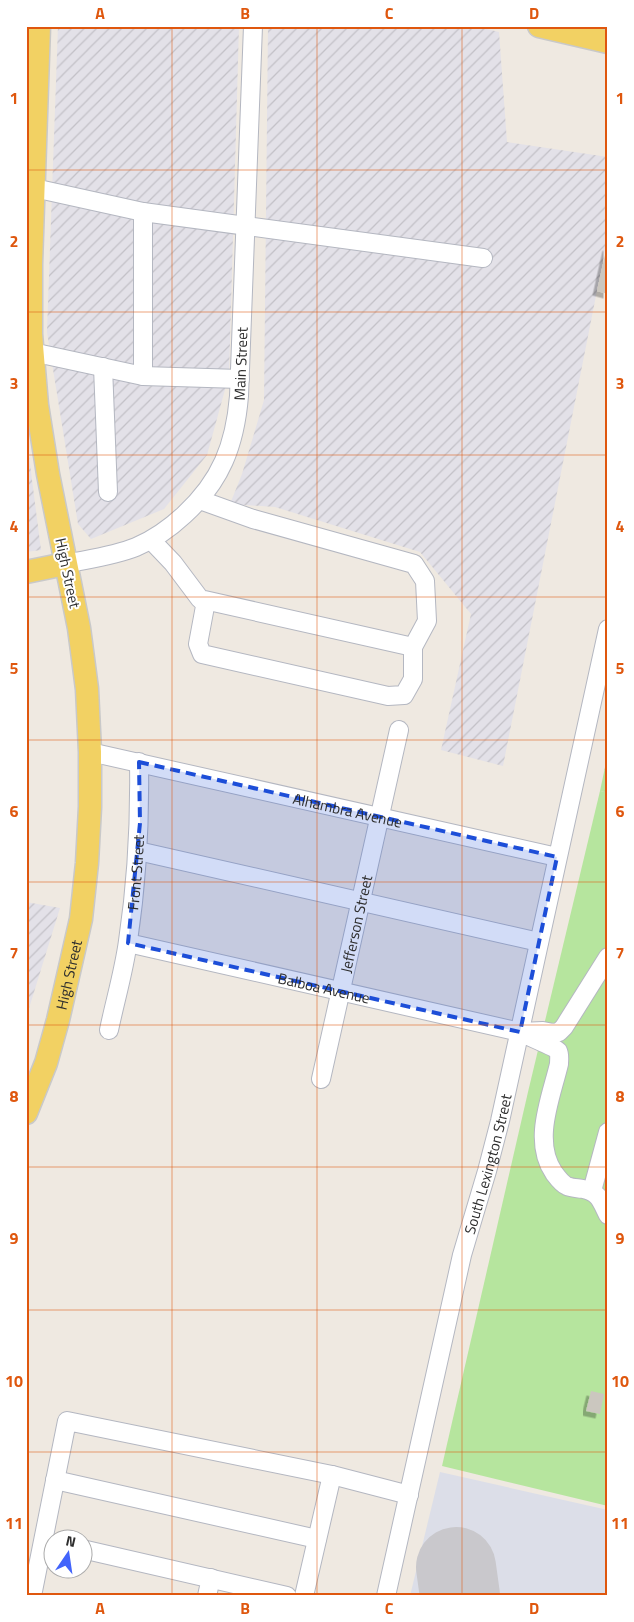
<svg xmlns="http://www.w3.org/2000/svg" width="634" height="1622" font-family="'Titillium Web',sans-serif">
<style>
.industrial{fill:url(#industrial-furrows)}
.airport{fill:#dcdee8}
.grass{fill:#b6e59e}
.park{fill:url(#park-crowns)}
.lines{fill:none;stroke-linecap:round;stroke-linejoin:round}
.runway{stroke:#c9c8cc;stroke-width:80}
.building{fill:#cbc7bf;filter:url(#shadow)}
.minor-casing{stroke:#b4b7c1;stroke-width:20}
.major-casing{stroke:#c9c9c9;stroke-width:25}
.minor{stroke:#fff;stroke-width:18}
.major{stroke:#f2d163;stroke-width:22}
.marked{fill:#1d4ed8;fill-opacity:0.2;stroke:#1d4ed8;stroke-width:4;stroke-dasharray:10 6;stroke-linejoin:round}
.grid{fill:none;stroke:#df570e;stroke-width:1;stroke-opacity:0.55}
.labels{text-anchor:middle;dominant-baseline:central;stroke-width:4;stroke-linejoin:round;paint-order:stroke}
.street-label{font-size:15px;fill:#2e2e2e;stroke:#fff}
.neatline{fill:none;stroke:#df570e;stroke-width:2}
.grid-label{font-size:16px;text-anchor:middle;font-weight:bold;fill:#df570e}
</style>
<defs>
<pattern id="industrial-furrows" width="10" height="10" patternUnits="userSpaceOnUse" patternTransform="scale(1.25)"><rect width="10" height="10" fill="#e3e1e8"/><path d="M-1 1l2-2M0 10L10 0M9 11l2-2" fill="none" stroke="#c3c1c7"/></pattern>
<pattern id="park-crowns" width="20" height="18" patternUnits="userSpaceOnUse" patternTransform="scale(1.25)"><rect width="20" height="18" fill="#b6e59e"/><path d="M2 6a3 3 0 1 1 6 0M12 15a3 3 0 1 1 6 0" fill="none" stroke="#9dc588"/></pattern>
<filter id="shadow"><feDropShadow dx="-4.5" dy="4.5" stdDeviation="0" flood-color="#0004"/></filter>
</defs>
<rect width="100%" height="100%" fill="#efe9e1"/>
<!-- industrial -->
<g class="industrial">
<path d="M58 26H239L229 375 207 455 164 509 91 539 78 524 47 332Z"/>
<path d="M268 26H475L499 32 507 142 608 157V235L503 766 441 750 471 614 420 552 275 507 230 504 242 474 264 400Z"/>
<path d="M26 433 41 550 26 552Z"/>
<path d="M26 902 60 908 26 1018Z"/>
</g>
<!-- airport -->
<path class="airport" d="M440 1472 608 1510V1596H410Z"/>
<!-- grass -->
<path class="grass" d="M600 791 608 792V1506L442 1466 528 1092Z"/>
<!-- park -->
<path class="park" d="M608 753V792L600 791Z"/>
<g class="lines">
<!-- runway -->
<path class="runway" d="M456 1567 460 1596"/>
</g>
<!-- building -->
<g class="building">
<path d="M607 246 608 247V294L597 291Z"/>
<path d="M591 1391 604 1394 600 1414 586 1411Z"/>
</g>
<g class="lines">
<defs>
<g id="minor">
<path d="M34 188 143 212 483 258"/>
<path d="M143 212V376"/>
<path d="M32 352 143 376 240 379"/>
<path d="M103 367 108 492"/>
<path d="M151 540 173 563 200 599 413 647 427 621 425 581 414 564 253 519 200 500"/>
<path id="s1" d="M65 564C89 559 114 556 136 547 155 539 170 528 184 515 221 481 235 445 239 396L253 26"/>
<path d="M206 601 198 644 202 654 388 696 404 695 413 679V647"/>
<path id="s2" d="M90 752 557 857"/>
<path d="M138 851 539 942"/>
<path id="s3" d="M128 943 520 1032C527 1036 555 1047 558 1051 560 1055 559 1060 559 1064 551 1098 532 1141 554 1173 557 1177 562 1184 567 1186 571 1188 578 1188 583 1189 599 1192 601 1201 608 1215"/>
<path id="s4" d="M109 1030C115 1001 124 971 128 941 137 881 140 822 139 762"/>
<path d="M521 1032 543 1031 553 1033 559 1032 564 1027 608 957"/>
<path id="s5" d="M321 1079 399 730"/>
<path d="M592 1191 608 1132"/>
<path d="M55 1480 317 1539"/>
<path d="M82 1549 287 1596"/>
<path d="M32 1596 67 1421 332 1475 409 1495"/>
<path d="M207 1596 211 1578"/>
<path d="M304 1596 332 1475"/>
<path id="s6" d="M386 1596 462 1255 487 1171 500 1121 608 629"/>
</g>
<g id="major">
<path d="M539 26 608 42"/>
<path d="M26 572 65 564"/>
<path id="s7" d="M26 1113 46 1063 58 1020 81 919 87 863 90 807V752L87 689 79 628 48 474 37 405 31 334V264L39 26"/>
</g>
</defs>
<!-- minor casing -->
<use href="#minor" class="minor-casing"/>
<!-- major casing -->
<use href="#major" class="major-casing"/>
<!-- minor -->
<use href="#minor" class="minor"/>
<!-- major -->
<use href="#major" class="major"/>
</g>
<!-- marked area -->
<path class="marked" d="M139 762 557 857 520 1032 128 943 140 823Z"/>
<!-- grid -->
<path class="grid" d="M172 26V1596M317 26V1596M462 26V1596M26 170H608M26 312H608M26 455H608M26 597H608M26 740H608M26 882H608M26 1025H608M26 1167H608M26 1310H608M26 1452H608"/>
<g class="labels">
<!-- street labels -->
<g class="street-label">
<text stroke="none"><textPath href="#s1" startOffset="298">Main Street</textPath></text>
<text transform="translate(68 573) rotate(78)">High Street</text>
<text stroke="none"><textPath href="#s2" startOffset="264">Alhambra Avenue</textPath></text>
<text stroke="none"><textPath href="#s4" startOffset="160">Front Street</textPath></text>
<text stroke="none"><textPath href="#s5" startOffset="159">Jefferson Street</textPath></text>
<text stroke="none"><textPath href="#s7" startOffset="145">High Street</textPath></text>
<text stroke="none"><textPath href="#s3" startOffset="201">Balboa Avenue</textPath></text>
<text stroke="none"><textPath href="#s6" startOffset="444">South Lexington Street</textPath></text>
</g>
</g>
<!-- border -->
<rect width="634" height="1622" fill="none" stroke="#ffffff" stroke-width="55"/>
<!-- north arrow -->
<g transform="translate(68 1554) rotate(13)"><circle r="24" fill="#ffffff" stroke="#ababab"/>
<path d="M0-4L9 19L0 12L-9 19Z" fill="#4264fb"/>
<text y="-8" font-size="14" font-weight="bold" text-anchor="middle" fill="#2e2e2e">N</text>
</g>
<rect x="28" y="28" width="578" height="1566" class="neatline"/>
<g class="grid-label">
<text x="100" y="19">A</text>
<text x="245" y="19">B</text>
<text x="389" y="19">C</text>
<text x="534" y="19">D</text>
<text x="14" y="104">1</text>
<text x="620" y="104">1</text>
<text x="14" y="247">2</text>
<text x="620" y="247">2</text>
<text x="14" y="389">3</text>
<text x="620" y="389">3</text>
<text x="14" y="532">4</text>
<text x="620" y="532">4</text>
<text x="14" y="674">5</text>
<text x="620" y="674">5</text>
<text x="14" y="817">6</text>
<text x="620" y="817">6</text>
<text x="14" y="959">7</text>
<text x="620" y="959">7</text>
<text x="14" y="1102">8</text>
<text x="620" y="1102">8</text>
<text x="14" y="1244">9</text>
<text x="620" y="1244">9</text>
<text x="14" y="1387">10</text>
<text x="620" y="1387">10</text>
<text x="14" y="1529">11</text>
<text x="620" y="1529">11</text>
<text x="100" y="1614">A</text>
<text x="245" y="1614">B</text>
<text x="389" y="1614">C</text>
<text x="534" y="1614">D</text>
</g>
</svg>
